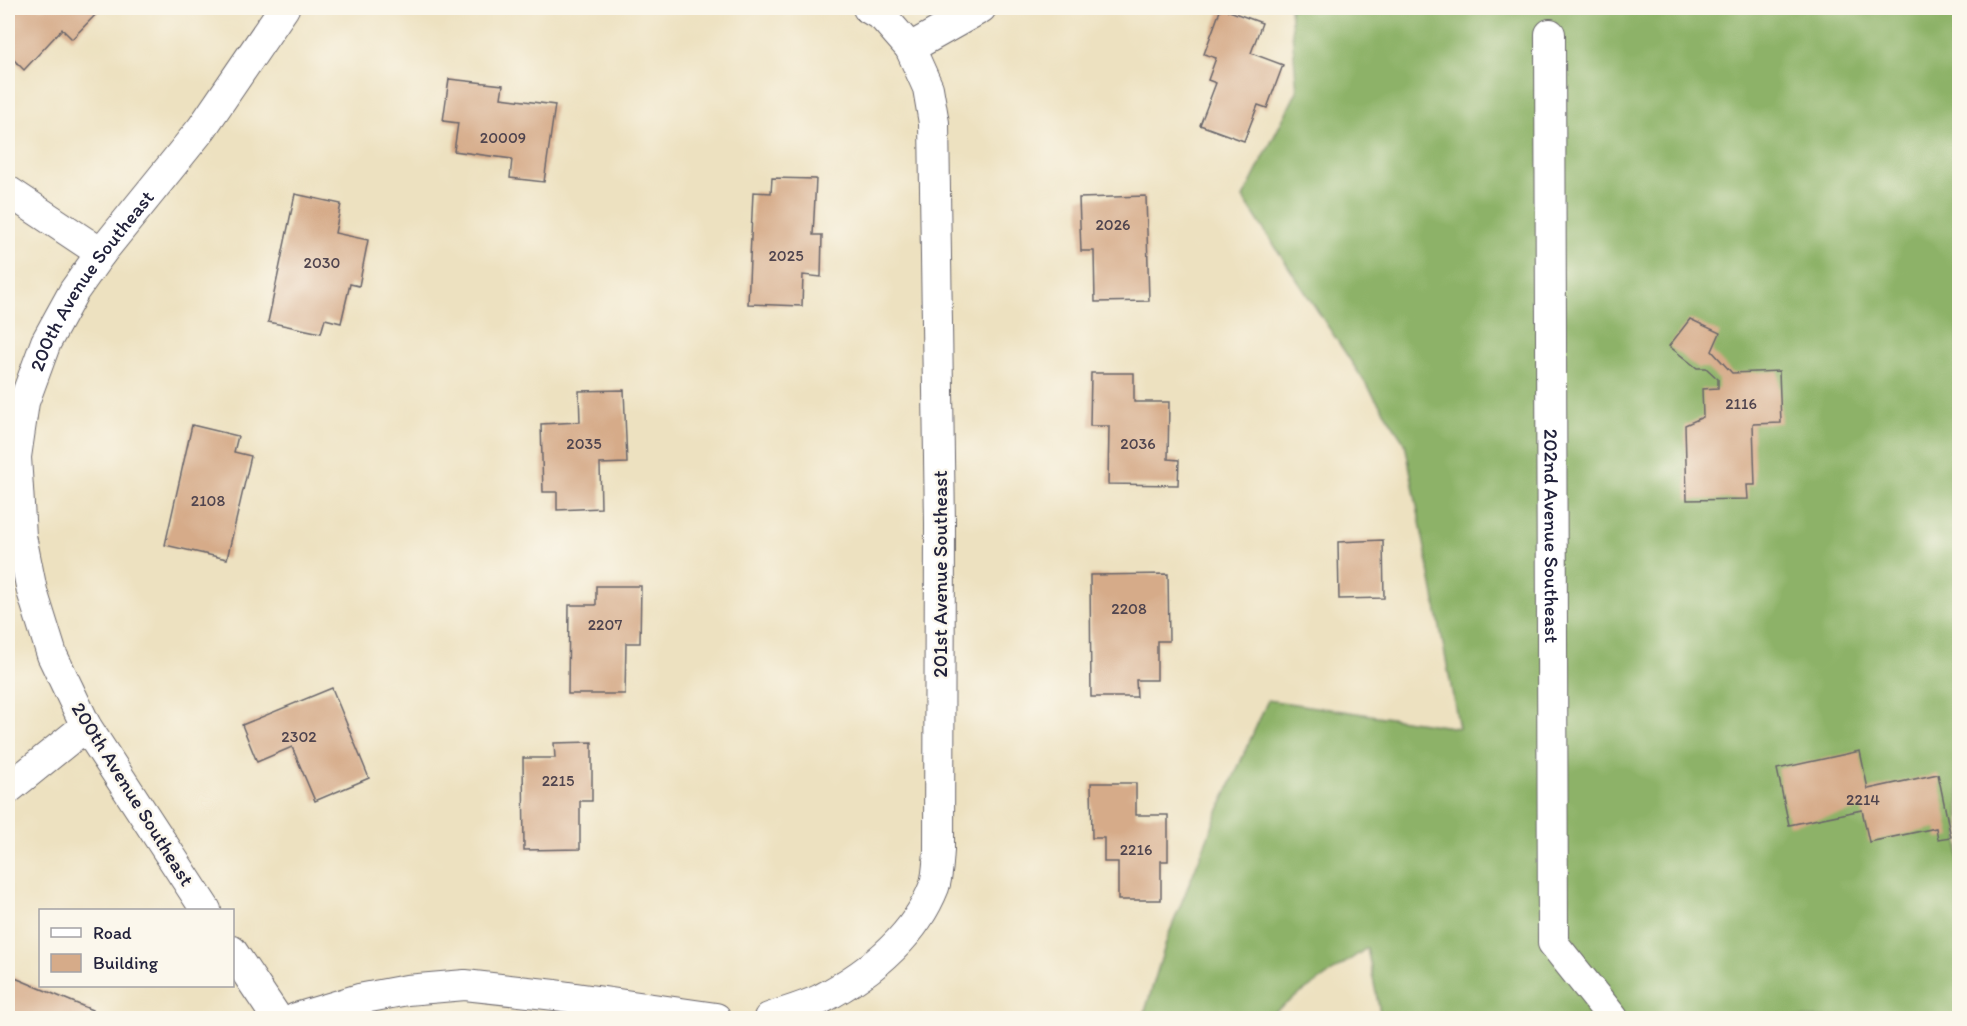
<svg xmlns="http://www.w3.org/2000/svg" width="1967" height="1026" font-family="Itim,sans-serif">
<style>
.forest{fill:#8db267;stroke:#586a51;stroke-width:1.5}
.building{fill:#d6ab89}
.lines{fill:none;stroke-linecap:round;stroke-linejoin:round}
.minor-casing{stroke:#69656a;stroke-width:32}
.minor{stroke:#fff;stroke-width:30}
.labels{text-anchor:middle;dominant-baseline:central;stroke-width:5;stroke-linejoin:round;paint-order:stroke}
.number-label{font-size:16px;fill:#4f444e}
.street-label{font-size:20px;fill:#22223b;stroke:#fbf7ec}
</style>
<rect width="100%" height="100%" fill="#fbf7ec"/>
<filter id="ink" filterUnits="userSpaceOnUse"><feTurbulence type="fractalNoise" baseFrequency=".0167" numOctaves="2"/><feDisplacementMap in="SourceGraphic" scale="12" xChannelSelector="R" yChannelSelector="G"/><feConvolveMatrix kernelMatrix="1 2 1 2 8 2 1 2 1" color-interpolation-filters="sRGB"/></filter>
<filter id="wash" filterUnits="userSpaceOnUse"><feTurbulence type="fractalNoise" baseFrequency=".008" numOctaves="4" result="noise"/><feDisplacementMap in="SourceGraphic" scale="24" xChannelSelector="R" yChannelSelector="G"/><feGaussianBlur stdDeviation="1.35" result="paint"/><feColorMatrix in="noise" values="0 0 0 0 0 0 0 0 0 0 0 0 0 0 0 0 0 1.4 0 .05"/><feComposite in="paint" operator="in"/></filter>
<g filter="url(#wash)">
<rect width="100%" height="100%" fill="#ede1c0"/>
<!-- forest -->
<path class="forest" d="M1290 8H1959V1018H1381L1367 948 1265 1018H1143L1168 936 1218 812 1268 700 1459 728 1405 443 1243 198 1297 91Z"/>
<g id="blocks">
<!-- building -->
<g class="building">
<path d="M8 8H102L72 39 62 29 24 70 8 54Z"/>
<path d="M1221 8 1262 23 1251 53 1283 65 1267 108 1258 105 1244 141 1200 125 1216 83 1208 80 1216 58 1204 54Z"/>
<path d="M449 79 503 85 501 98 555 105 544 182 510 178 512 159 454 151 458 123 443 121Z"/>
<path d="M772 178 816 179 813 235H822L821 277 803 275 802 306 748 304 753 192 771 193Z"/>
<path d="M295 194 341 204 335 233 368 240 359 286 350 284 341 323 325 319 321 333 268 322Z"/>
<path d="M1146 196 1149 301 1095 302 1094 251H1081L1079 198Z"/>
<path d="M1690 319 1720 333 1712 351 1732 373 1779 371 1781 423 1753 424 1755 485H1747L1748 499 1687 500 1685 425 1703 417 1702 389 1718 388V379L1706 368H1697L1669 346Z"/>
<path d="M1091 373H1134V402H1169L1168 459 1179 460 1178 485 1108 484 1109 426H1090Z"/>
<path d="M624 390 627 463 600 464 601 508 557 510V492H543L541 424 580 422 579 391Z"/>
<path d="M192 425 238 436 234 452 251 456 227 559 165 545Z"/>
<path d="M1383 540 1384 598 1339 599 1338 542Z"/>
<path d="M1168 574 1169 641H1157V680H1136L1137 697H1091L1090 575Z"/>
<path d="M596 586H641L640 643H626L625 694H568L569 605H596Z"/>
<path d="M332 688 369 778 315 801 292 747 257 762 242 725Z"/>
<path d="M592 742V801H580V849L524 850 523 758H555L554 743Z"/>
<path d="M1860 751 1868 789 1938 774 1951 837 1938 839 1936 828 1869 842 1862 810 1789 825 1777 769Z"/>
<path d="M1091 783H1136V815H1168V861H1161V900H1118V862H1104V838H1092Z"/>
<path d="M8 975 92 1010 89 1018H8Z"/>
</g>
</g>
</g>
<g filter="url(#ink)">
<use href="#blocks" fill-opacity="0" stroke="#69656a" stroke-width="1.5"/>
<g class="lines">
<defs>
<g id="minor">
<path d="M868 8 883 17 910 48 981 8"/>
<path id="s1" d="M1550 34 1553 943 1613 1018"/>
<path d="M8 191 101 253"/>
<path d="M8 789 86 726"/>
<path id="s2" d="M206 910 86 726 52 655 32 591 21 536 16 457 24 402 46 342 74 291 101 253 202 128 284 8"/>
<path d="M232 951 277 1018"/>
<path d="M296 1018 359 999 407 990 465 985 555 995 716 1018"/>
<path d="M769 1018C786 1012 805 1007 821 999 868 974 914 938 934 887 938 876 938 862 939 850L940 524 934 123 928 88 910 48"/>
</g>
</defs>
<!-- minor casing -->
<use href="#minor" class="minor-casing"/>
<!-- minor -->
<use href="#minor" class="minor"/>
</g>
</g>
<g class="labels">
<!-- number labels -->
<g class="number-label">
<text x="503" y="137">20009</text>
<text x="1113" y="224">2026</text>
<text x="786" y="255">2025</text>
<text x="322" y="262">2030</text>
<text x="1741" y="403">2116</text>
<text x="584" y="443">2035</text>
<text x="1138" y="443">2036</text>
<text x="208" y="500">2108</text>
<text x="1129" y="608">2208</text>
<text x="605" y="624">2207</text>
<text x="299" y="736">2302</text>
<text x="558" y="780">2215</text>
<text x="1863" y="799">2214</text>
<text x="1136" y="849">2216</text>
</g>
<!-- street labels -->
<g class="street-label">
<text stroke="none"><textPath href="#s2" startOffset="696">200th Avenue Southeast</textPath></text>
<text stroke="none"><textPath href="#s1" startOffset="502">202nd Avenue Southeast</textPath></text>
<text transform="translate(940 574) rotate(-90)">201st Avenue Southeast</text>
<text transform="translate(133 794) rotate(58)">200th Avenue Southeast</text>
</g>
</g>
<!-- margin -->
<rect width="1967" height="1026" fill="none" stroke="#fbf7ec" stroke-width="30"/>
<!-- legend -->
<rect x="39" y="909" width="195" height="78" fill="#fbf7ec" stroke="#a4a2a5" stroke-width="1.5"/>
<rect x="51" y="928" width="30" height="9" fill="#ffffff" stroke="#a4a2a5" stroke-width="1.5"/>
<text x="93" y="939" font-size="18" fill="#22223b">Road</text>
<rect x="51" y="954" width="30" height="18" fill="#d6ab89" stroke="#a4a2a5" stroke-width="1.5"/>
<text x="93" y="969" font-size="18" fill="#22223b">Building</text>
</svg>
